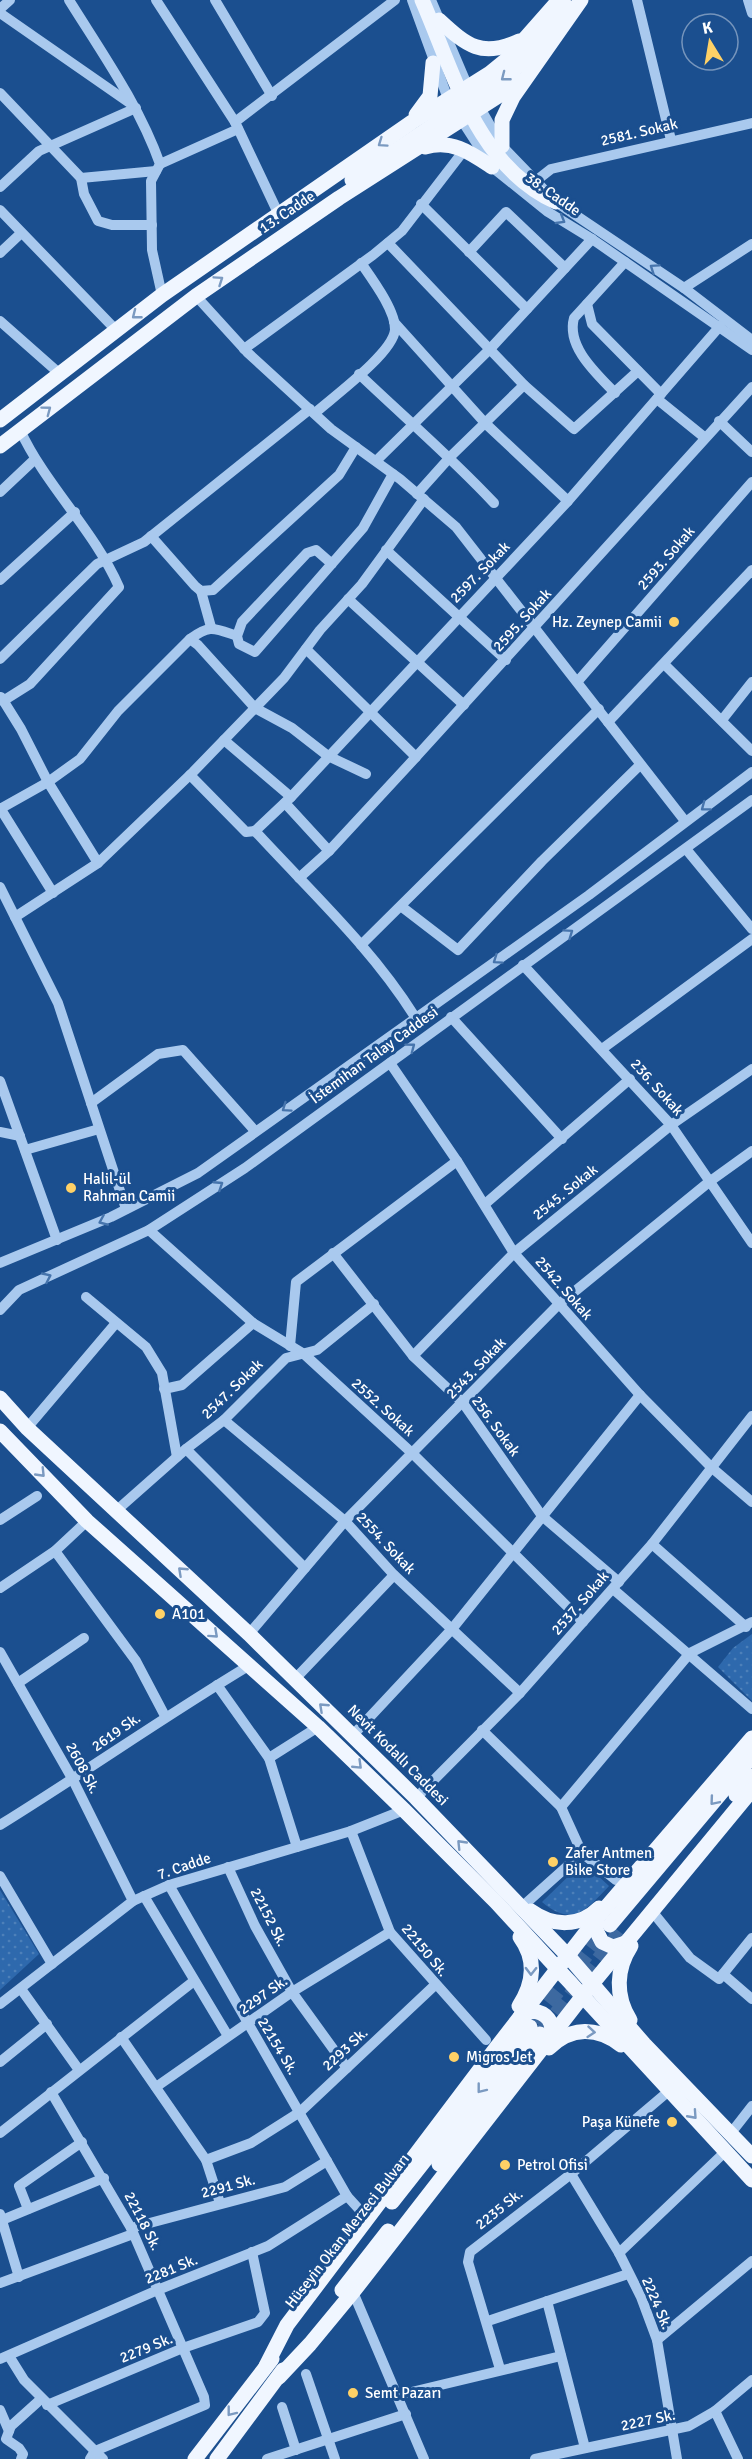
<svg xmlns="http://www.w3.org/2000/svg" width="752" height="2459" font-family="Signika,sans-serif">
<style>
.park{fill:url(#park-dots)}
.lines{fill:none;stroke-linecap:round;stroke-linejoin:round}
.major-tunnel{stroke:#3d69a0;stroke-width:15;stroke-dasharray:15 8;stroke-linecap:butt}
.minor{stroke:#a9c9ee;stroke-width:10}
.major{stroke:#f0f6ff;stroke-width:15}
.oneway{stroke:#7b9ac1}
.oneway2{stroke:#4674ac}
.poi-dot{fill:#ffd166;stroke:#1b4f8f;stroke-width:2}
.labels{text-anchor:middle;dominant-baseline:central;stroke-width:6;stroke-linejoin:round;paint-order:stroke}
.street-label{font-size:15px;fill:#fff;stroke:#1b4f8f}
.poi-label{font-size:15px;fill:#fff;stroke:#1b4f8f;text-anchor:start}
</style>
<defs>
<pattern id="park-dots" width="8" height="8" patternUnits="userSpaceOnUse" patternTransform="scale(1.5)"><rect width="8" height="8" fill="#2e69ad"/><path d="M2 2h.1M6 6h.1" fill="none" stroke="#4d80b9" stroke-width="1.8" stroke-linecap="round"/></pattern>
</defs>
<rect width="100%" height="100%" fill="#1b4f8f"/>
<!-- park -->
<g class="park">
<path d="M752 1634V1701L718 1667 733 1648Z"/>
<path d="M583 1862 609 1886C586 1910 573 1928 542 1902Z"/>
<path d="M0 1890 39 1954 0 1990Z"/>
</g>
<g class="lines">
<!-- major-tunnel -->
<g class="major-tunnel">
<path d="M534 2021 607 1929"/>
<path d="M542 2032 620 1932"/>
</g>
<!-- minor -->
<g class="minor">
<path d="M69 0C102 53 139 105 160 164L151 181 152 250 162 295"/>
<path d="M156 0 235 122"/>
<path d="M215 0 272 96"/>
<path d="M412 0 448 99 492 167 548 212 592 239 752 350"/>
<path d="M431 0 468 87 502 146 556 202 684 288 752 340"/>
<path d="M637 0 671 140"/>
<path d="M748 0 752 13"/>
<path d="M0 9 10 0"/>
<path d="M0 13 131 104"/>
<path d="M0 93 81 178 84 194 98 221 112 225H152"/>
<path d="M160 164 238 129"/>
<path d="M81 178 156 171"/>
<path d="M537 180 551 169 752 123"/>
<path d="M0 187 39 151 136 108"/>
<path d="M421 204 527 309"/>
<path d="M0 210 116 330"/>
<path d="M279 215 235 122 395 0"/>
<path d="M388 243 524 385 574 429 638 371"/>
<path d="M469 252 506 212 565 268"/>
<path d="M0 253 20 234"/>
<path d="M684 288 752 244"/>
<path d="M196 296 247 352 331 429 400 479 456 527 685 821"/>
<path d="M587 304 592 324 661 394"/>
<path d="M0 321 60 374"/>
<path d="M394 322 485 423 568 501"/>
<path d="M244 349 373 255 402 231 465 149"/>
<path d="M359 374C404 417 451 457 494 503"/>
<path d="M615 393C597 374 566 347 574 318L625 262"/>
<path d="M657 399 704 437"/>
<path d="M315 413C333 397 393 353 395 330 396 311 372 279 361 263"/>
<path d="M719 421 752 452"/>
<path d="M376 461 490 349 592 239"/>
<path d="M0 492 34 460"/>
<path d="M417 494 451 456 524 385"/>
<path d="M151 536 195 586 201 591 213 590 339 475 356 447"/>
<path d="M386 550 506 660"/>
<path d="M332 564 316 550 307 553 242 622 237 636 239 644 255 652 363 528 393 474"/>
<path d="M0 580 75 512"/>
<path d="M201 591 211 627"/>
<path d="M348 599 464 705"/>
<path d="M190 639C210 624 214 628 237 636"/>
<path d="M306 649 416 757 752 387"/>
<path d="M0 659 97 564 144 542 310 409"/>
<path d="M665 665 752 751"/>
<path d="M578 681 752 482"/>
<path d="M1 697 21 729 48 782 98 863"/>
<path d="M3 701 30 684 119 587C94 530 46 486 20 430"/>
<path d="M722 720 752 682"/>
<path d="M608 722 752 570"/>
<path d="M224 740 291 797"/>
<path d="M190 775 246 832 255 831"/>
<path d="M285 803 329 851"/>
<path d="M0 808 53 893"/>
<path d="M0 809 48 782 80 759 118 711 190 639 198 645 255 708 292 728 328 756 366 774"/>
<path d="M255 831 291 797 568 501 720 326"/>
<path d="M255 831C310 891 372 948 415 1017"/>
<path d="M686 849 752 929"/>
<path d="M299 878 329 851 416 757"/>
<path d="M0 887 58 1003 126 1209"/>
<path d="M402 907 458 950 542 861 640 765"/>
<path d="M15 917 98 863 193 772 284 678 320 630 362 584 424 499"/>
<path d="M361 945 599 709"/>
<path d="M523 965 671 1125 752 1243"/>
<path d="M451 1017 562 1139"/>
<path d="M602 1049 752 939"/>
<path d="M390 1063 457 1161 514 1253 640 1395 711 1467 752 1502"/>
<path d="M0 1081 57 1240"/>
<path d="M91 1103 158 1054 183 1050 255 1131"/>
<path d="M0 1132 20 1136"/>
<path d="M25 1150 99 1129"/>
<path d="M485 1204 630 1079"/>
<path d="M149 1230 253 1323 304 1354 413 1454 583 1622"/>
<path d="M333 1253 413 1356 463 1403 542 1516 619 1582"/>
<path d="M0 1263 111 1217 198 1173 589 895 752 772"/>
<path d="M86 1297 146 1347 162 1373 177 1457"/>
<path d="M0 1310 19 1290 149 1230 245 1168 752 800"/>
<path d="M290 1346 296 1282 457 1161"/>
<path d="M413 1356 514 1253 671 1125 752 1069"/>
<path d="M164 1389 182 1385 253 1323"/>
<path d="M224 1420 345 1521 394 1575 520 1693"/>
<path d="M27 1428 116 1323"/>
<path d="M186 1449 305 1568"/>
<path d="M117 1510 186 1449 224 1420 286 1358 317 1350 374 1304"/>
<path d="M0 1520 37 1496"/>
<path d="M652 1544 746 1627"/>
<path d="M55 1551 136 1661 165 1716"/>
<path d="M0 1588 55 1551 87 1521"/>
<path d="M613 1589 752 1709"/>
<path d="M249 1634 345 1521 558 1305 709 1182 752 1151"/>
<path d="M0 1652 73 1780 133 1901"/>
<path d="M294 1680 394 1575"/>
<path d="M18 1683 84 1638"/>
<path d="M217 1685 269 1758 297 1847"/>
<path d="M482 1730 561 1807 582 1853 616 1880"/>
<path d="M353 1735 452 1629 640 1395"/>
<path d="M269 1758 318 1727"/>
<path d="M416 1798 520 1693 652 1544 752 1416"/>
<path d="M561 1807 690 1653 752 1622"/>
<path d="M0 1825C84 1773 165 1716 250 1665"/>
<path d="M351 1831 390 1932 486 2040"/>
<path d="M228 1867 255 1926 292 1992 347 2068"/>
<path d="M0 1876 52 1964"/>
<path d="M169 1885 347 2196 367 2218"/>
<path d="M144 1896 228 2036"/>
<path d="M524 1905 582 1853"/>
<path d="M651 1910 690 1958 719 1979 752 1938"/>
<path d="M723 1974 752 1999"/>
<path d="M21 1989 79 2070"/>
<path d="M0 2004 133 1901 169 1885 351 1831 404 1810"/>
<path d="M121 2037 206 2160 220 2203"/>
<path d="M0 2062 47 2024"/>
<path d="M156 2087 292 1992 390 1932"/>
<path d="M51 2092 131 2228 204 2397 205 2405 95 2451 90 2459"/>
<path d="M0 2133 194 1981"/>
<path d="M731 2133 752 2106"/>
<path d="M206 2160 251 2143 300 2112 435 1985"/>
<path d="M571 2174 619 2253 641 2297 657 2340 677 2459"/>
<path d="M28 2209 19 2186 82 2142"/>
<path d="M0 2214 19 2277"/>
<path d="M0 2221 104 2178"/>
<path d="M131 2228 285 2187 327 2161"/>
<path d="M619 2253 726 2151"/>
<path d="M0 2283 133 2234"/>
<path d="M353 2292 424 2459"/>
<path d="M547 2301 585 2448"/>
<path d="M488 2321 628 2274"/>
<path d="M657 2340 752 2261"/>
<path d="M9 2356 24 2380 103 2459"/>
<path d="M0 2359 160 2289 268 2246 347 2196"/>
<path d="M500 2369 468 2262 470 2252 571 2174 670 2090"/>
<path d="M306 2374 335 2459"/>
<path d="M399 2395 561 2356"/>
<path d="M47 2405 183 2348 258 2322 265 2313 252 2252"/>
<path d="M282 2407 296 2450"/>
<path d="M0 2410 9 2431"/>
<path d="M715 2411 738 2459"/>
<path d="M21 2459 23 2454 19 2448 6 2439 11 2426 41 2399"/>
<path d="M267 2459 406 2414"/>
<path d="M535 2459 689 2426 715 2411 752 2380"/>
</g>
<!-- major -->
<g class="major">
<path d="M422 0C454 73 476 165 556 202"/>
<path d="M439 20C467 46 482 58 519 41"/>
<path d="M416 115 430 96 433 63"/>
<path d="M502 146V120L513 97 581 0"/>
<path d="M425 147C452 139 471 153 492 167"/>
<path d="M352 180 508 75 528 56 565 5"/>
<path d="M0 420 162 295 412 122 490 73 506 60 559 0"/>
<path d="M0 446 196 296 339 198 525 79"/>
<path d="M0 1398 27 1428 249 1634 416 1798 569 1957 644 2044 752 2156"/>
<path d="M0 1431 87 1521 318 1727 404 1810 496 1902 752 2180"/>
<path d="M736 1795 752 1776"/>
<path d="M531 1911C553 1927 580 1927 599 1908"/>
<path d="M597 1918 596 1930 602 1942 613 1947 625 1943"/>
<path d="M610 1925 752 1756"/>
<path d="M519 2006C534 1983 537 1960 520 1937"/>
<path d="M520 2017 532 2011C546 2012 555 2022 551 2037"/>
<path d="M630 2020C615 1996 616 1969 631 1946"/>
<path d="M549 2048C571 2026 598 2027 621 2045"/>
<path d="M439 2164 540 2034"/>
<path d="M392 2202 530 2027"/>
<path d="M342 2290 388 2231"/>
<path d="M266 2366 287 2325 496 2048 597 1918 752 1738"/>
<path d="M279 2377 310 2344 353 2292 592 1984 752 1790"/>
<path d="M195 2459 272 2359"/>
<path d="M217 2459 283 2370"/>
</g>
</g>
<!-- one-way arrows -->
<defs><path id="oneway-chevron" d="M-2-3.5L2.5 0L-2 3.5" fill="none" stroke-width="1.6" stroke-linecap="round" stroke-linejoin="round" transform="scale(1.5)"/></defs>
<g class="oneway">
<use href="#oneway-chevron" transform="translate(505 77) rotate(142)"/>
<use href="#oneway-chevron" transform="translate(382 143) rotate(145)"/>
<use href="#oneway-chevron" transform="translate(219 280) rotate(-34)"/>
<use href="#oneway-chevron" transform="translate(136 315) rotate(142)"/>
<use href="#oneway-chevron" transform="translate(47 410) rotate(-37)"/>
<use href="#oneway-chevron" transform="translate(41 1473) rotate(46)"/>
<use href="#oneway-chevron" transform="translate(182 1571) rotate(-137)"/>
<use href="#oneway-chevron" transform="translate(214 1634) rotate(42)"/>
<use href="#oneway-chevron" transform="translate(323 1707) rotate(-137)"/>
<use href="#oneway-chevron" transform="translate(358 1765) rotate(44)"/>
<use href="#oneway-chevron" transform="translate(714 1801) rotate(130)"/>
<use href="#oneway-chevron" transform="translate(461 1844) rotate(-134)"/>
<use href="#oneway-chevron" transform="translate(531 1971) rotate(91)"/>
<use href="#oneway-chevron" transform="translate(591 2032) rotate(5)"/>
<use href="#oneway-chevron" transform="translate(481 2089) rotate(128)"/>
<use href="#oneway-chevron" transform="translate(693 2115) rotate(48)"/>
<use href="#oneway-chevron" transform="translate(231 2412) rotate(128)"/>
</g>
<g class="oneway2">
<use href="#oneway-chevron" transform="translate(561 220) rotate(31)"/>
<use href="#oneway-chevron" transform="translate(654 268) rotate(-146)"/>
<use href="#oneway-chevron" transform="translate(705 807) rotate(143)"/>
<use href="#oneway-chevron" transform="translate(569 933) rotate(-35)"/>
<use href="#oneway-chevron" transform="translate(497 960) rotate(145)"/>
<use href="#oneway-chevron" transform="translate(411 1047) rotate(-37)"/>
<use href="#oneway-chevron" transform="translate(286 1108) rotate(145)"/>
<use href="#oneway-chevron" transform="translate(219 1185) rotate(-33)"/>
<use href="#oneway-chevron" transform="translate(103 1221) rotate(157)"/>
<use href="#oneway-chevron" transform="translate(47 1277) rotate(-25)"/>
</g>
<!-- markers -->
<g class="poi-dot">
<circle cx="674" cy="622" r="6"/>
<circle cx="71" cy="1188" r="6"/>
<circle cx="160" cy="1614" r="6"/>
<circle cx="553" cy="1862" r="6"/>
<circle cx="454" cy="2057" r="6"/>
<circle cx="672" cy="2122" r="6"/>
<circle cx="505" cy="2165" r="6"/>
<circle cx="353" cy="2393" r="6"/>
</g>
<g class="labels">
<!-- street labels -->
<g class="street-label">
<text transform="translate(639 132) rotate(-13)">2581. Sokak</text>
<text transform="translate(553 194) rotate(35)">38. Cadde</text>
<text transform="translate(287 212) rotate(-34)">13. Cadde</text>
<text transform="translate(666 558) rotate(-49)">2593. Sokak</text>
<text transform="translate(480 572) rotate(-46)">2597. Sokak</text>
<text transform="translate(522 620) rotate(-48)">2595. Sokak</text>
<text transform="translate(374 1055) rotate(-36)">İstemihan Talay Caddesi</text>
<text transform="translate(657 1087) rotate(48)">236. Sokak</text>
<text transform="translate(565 1192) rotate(-39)">2545. Sokak</text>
<text transform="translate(564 1288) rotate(49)">2542. Sokak</text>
<text transform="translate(476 1368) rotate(-46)">2543. Sokak</text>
<text transform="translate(232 1389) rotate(-44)">2547. Sokak</text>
<text transform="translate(383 1407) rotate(42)">2552. Sokak</text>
<text transform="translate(496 1426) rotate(54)">256. Sokak</text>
<text transform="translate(386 1543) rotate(47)">2554. Sokak</text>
<text transform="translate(580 1603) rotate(-49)">2537. Sokak</text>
<text transform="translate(116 1732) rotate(-35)">2619 Sk.</text>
<text transform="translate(398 1755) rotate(45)">Nevit Kodallı Caddesi</text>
<text transform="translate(83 1768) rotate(62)">2608 Sk.</text>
<text transform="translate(184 1866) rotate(-19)">7. Cadde</text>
<text transform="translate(269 1917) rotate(63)">22152 Sk.</text>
<text transform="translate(425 1950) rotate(50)">22150 Sk.</text>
<text transform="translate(263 1995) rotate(-35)">2297 Sk.</text>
<text transform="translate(278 2046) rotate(59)">22154 Sk.</text>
<text transform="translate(345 2049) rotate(-43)">2293 Sk.</text>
<text transform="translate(228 2186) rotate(-15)">2291 Sk.</text>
<text transform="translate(499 2209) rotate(-39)">2235 Sk.</text>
<text transform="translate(143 2221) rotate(63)">22118 Sk.</text>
<text transform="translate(347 2231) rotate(-52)">Hüseyin Okan Merzeci Bulvarı</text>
<text transform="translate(171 2269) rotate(-22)">2281 Sk.</text>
<text transform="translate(657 2303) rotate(67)">2224 Sk.</text>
<text transform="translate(146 2348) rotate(-22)">2279 Sk.</text>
<text transform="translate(648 2420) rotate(-12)">2227 Sk.</text>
</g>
<!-- poi labels -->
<g class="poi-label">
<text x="662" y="622" text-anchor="end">Hz. Zeynep Camii</text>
<text x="83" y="1179">Halil-ül<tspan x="83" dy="17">Rahman Camii</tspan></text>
<text x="172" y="1614">A101</text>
<text x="565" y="1853">Zafer Antmen<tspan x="565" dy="17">Bike Store</tspan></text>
<text x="466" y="2057">Migros Jet</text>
<text x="660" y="2122" text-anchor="end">Paşa Künefe</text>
<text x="517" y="2165">Petrol Ofisi</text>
<text x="365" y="2393">Semt Pazarı</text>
</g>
</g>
<!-- north arrow -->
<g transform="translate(710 42) rotate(349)"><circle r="28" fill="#1b4f8f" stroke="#7695bc" stroke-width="1.5"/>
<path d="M0-4.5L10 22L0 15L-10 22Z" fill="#ffd166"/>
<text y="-9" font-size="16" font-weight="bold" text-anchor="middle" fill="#ffffff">K</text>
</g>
</svg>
